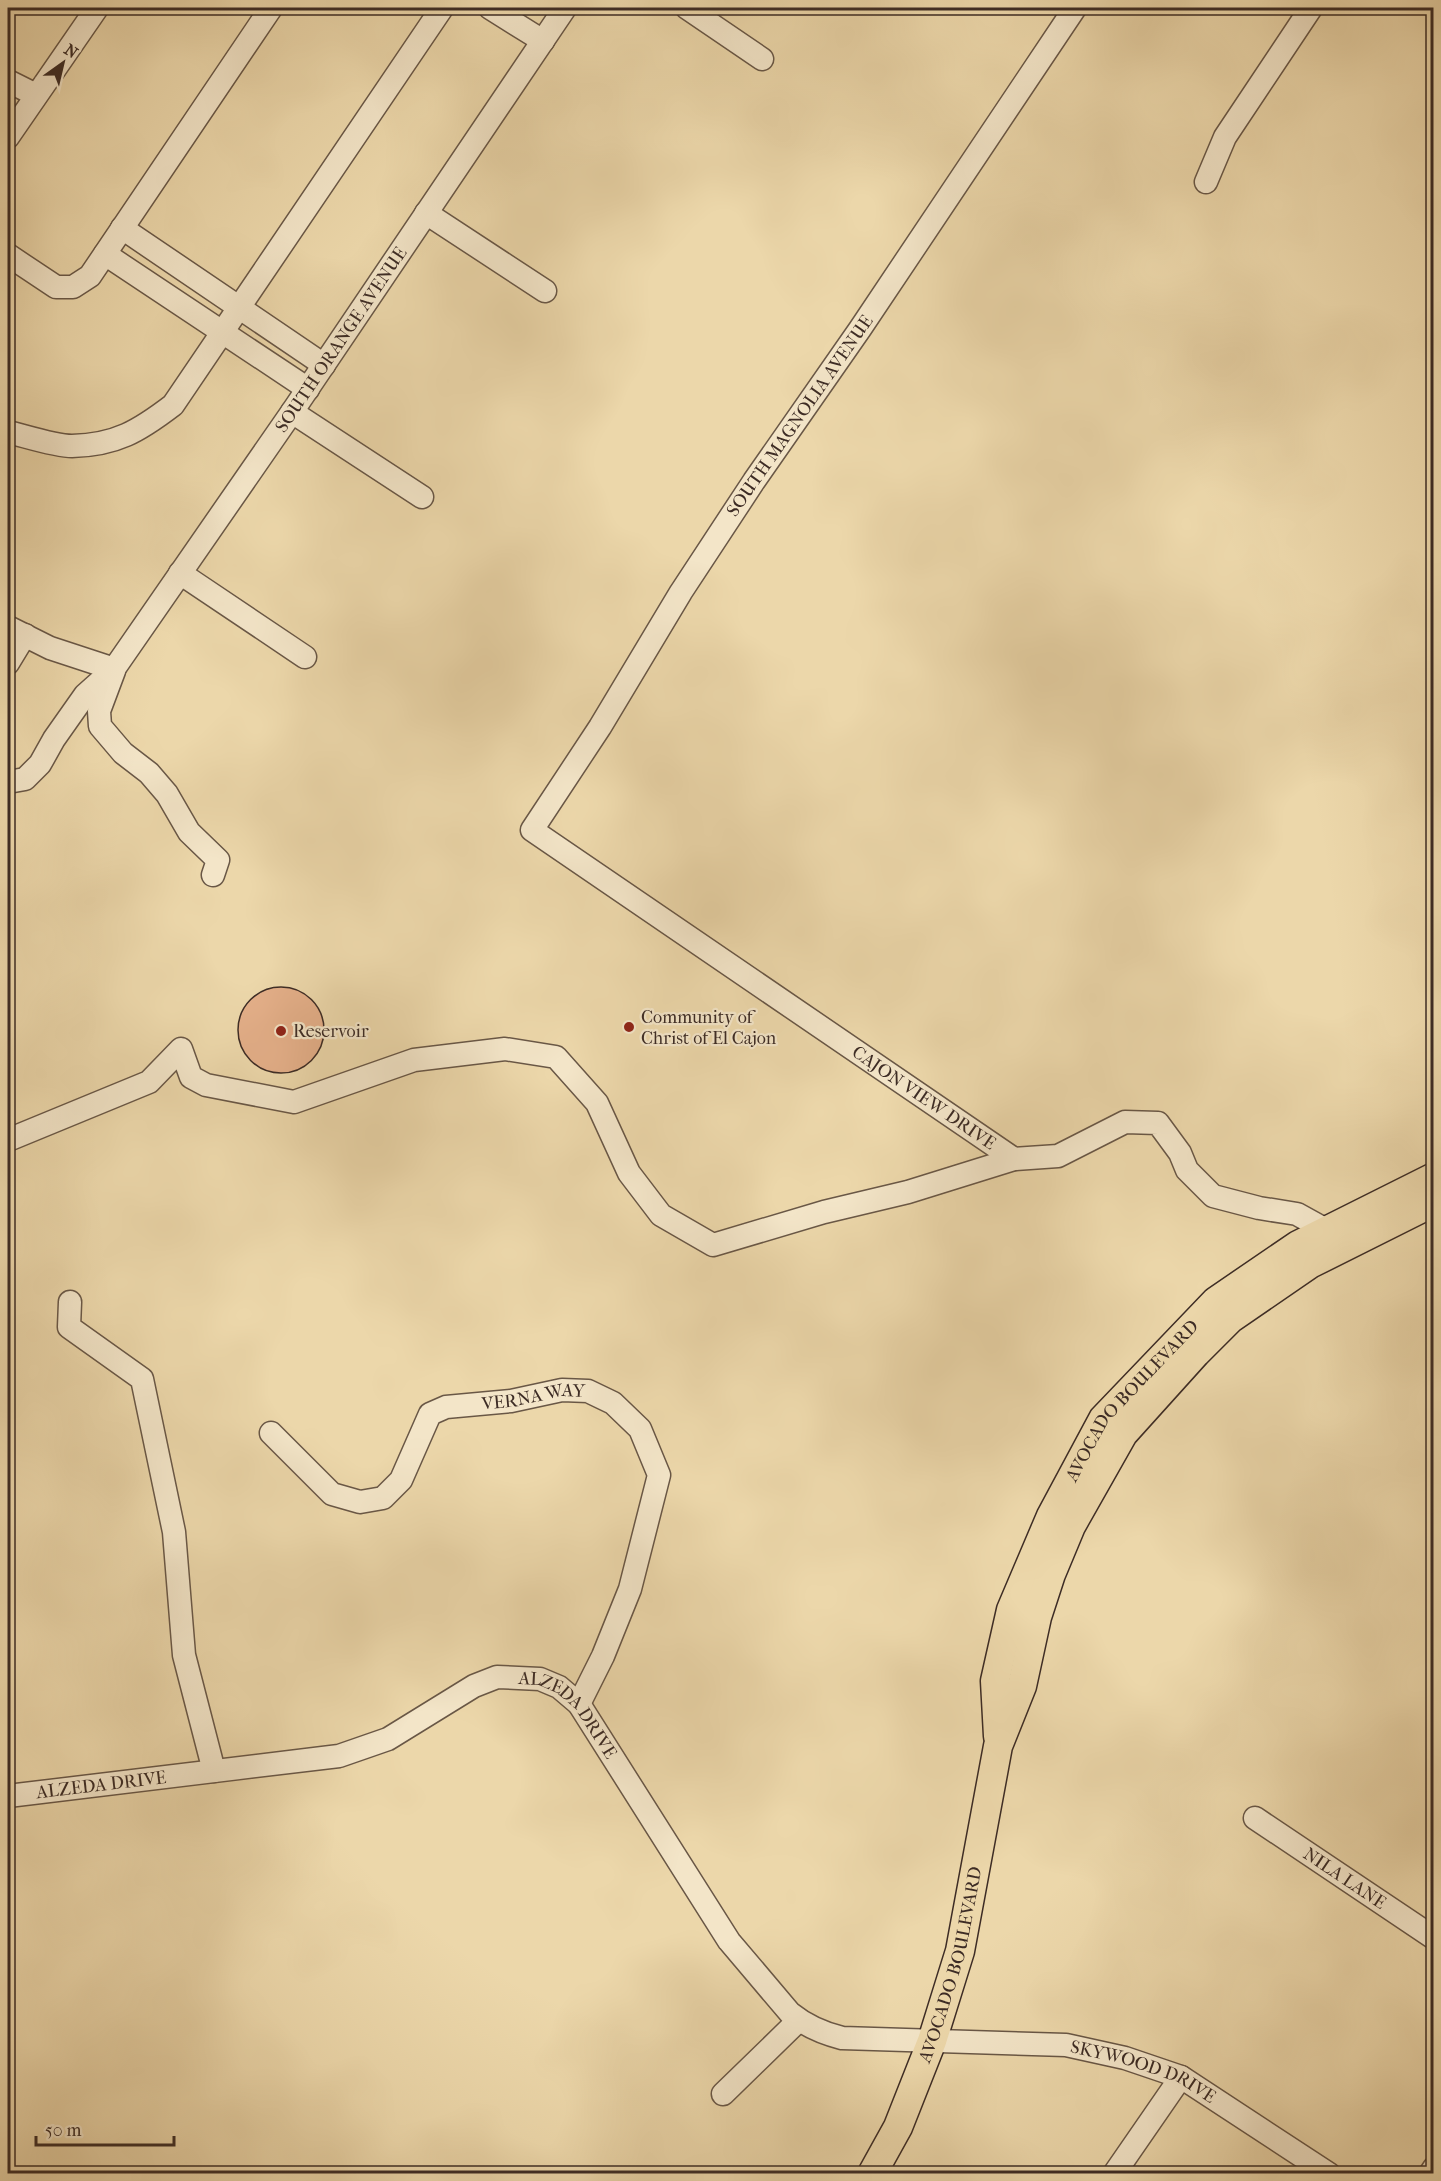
<svg xmlns="http://www.w3.org/2000/svg" width="1441" height="2181" font-family="'IM FELL French Canon',serif">
<style>
.building{fill:#e4af89;stroke:#3d2c25;stroke-width:1.5}
.lines{fill:none;stroke-linecap:round;stroke-linejoin:round}
.minor-casing{stroke:#695746;stroke-width:25}
.major-casing{stroke:#3d2c25;stroke-width:31}
.minor{stroke:#f3e5c8;stroke-width:22}
.major{stroke:#ecd7aa;stroke-width:28}
.poi-dot{fill:#8f2418;stroke:#f3e5c8;stroke-width:2}
.labels{text-anchor:middle;dominant-baseline:central;stroke-width:4.5;stroke-linejoin:round;paint-order:stroke}
.street-label{font-size:18px;fill:#3d2c25;stroke:#f3e5c8}
.poi-label{font-size:18px;fill:#3d2c25;stroke:#f3e5c8;text-anchor:start}
</style>
<rect width="100%" height="100%" fill="#ecd7aa"/>
<filter id="stains"><feTurbulence type="fractalNoise" baseFrequency=".00333" numOctaves="4"/><feColorMatrix values="0 0 0 0 .2 0 0 0 0 .09 0 0 0 0 .02 0 0 0 .5 -.17"/></filter>
<radialGradient id="worn" r=".72"><stop offset=".6" stop-color="#630" stop-opacity="0"/><stop offset="1" stop-color="#630" stop-opacity=".3"/></radialGradient>
<!-- building -->
<circle class="building" cx="281" cy="1030" r="43"/>
<g class="lines">
<defs>
<g id="minor">
<path d="M490 8 543 41"/>
<path d="M687 8 762 59"/>
<path id="s1" d="M1075 8 860 329 754 481 681 592 600 727 532 830 1014 1159 1058 1156 1125 1122 1158 1123 1180 1153 1187 1170 1213 1196 1259 1208 1297 1214 1326 1230"/>
<path d="M8 81 36 95"/>
<path d="M8 137 97 8"/>
<path d="M1206 182 1225 137 1311 8"/>
<path d="M426 213 545 291"/>
<path d="M122 228 324 365"/>
<path d="M105 254 308 389"/>
<path d="M8 255 56 287H73L90 276 271 8"/>
<path d="M292 412 422 497"/>
<path d="M8 432C25 436 55 446 72 446 116 445 139 431 173 405L442 8"/>
<path d="M180 573 305 657"/>
<path d="M8 627 50 648 114 669"/>
<path d="M8 663 25 635"/>
<path d="M114 671 99 711 100 726 123 753 149 773 167 794 189 832 218 860 213 875"/>
<path id="s2" d="M8 782 25 779 40 764 54 739 85 695 114 669 292 412 565 8"/>
<path d="M8 1140 149 1082 181 1049 191 1077 206 1085 294 1102 414 1060 505 1049 556 1057 597 1103 629 1173 661 1215 713 1245 824 1212 908 1192 1014 1159"/>
<path d="M70 1302 69 1327 142 1379 174 1532 184 1655 214 1771"/>
<path id="s3" d="M271 1433 332 1494 360 1502 383 1498 401 1480 430 1414 446 1407 511 1401 562 1390 588 1391 613 1403 640 1429 659 1475 630 1589 603 1656 579 1704"/>
<path id="s4" d="M8 1796 339 1756 388 1739 474 1686 497 1677 540 1679 559 1687 579 1704 729 1941 790 2013C806 2026 822 2033 842 2038L1066 2045 1125 2058 1181 2077 1329 2174"/>
<path id="s5" d="M1255 1818 1434 1938"/>
<path d="M723 2094 799 2020"/>
<path d="M1114 2174 1181 2077"/>
<path d="M1430 2174 1434 2168"/>
</g>
<g id="major">
<path id="s6" d="M998 1736 995 1681 1011 1610 1051 1516 1103 1419 1216 1301 1298 1245 1434 1177"/>
<path id="s7" d="M872 2174 898 2127 932 2041 960 1951 998 1746 1022 1686 1037 1617 1051 1574 1071 1526 1123 1434 1196 1353 1230 1319 1310 1264 1434 1202"/>
</g>
</defs>
<!-- minor casing -->
<use href="#minor" class="minor-casing"/>
<!-- major casing -->
<use href="#major" class="major-casing"/>
<!-- minor -->
<use href="#minor" class="minor"/>
<!-- major -->
<use href="#major" class="major"/>
</g>
<!-- markers -->
<g class="poi-dot">
<circle cx="629" cy="1027" r="6"/>
<circle cx="281" cy="1031" r="6"/>
</g>
<g class="labels">
<!-- street labels -->
<g class="street-label">
<text stroke="none"><textPath href="#s2" startOffset="560">SOUTH ORANGE AVENUE</textPath></text>
<text transform="translate(800 416) rotate(-55)">SOUTH MAGNOLIA AVENUE</text>
<text stroke="none"><textPath href="#s1" startOffset="1460">CAJON VIEW DRIVE</textPath></text>
<text stroke="none"><textPath href="#s3" startOffset="342">VERNA WAY</textPath></text>
<text stroke="none"><textPath href="#s6" startOffset="372">AVOCADO BOULEVARD</textPath></text>
<text stroke="none"><textPath href="#s4" startOffset="598">ALZEDA DRIVE</textPath></text>
<text stroke="none"><textPath href="#s4" startOffset="94">ALZEDA DRIVE</textPath></text>
<text stroke="none"><textPath href="#s5" startOffset="108">NILA LANE</textPath></text>
<text stroke="none"><textPath href="#s7" startOffset="225">AVOCADO BOULEVARD</textPath></text>
<text stroke="none"><textPath href="#s4" startOffset="1340">SKYWOOD DRIVE</textPath></text>
</g>
<!-- poi labels -->
<g class="poi-label">
<text x="641" y="1017">Community of<tspan x="641" dy="21">Christ of El Cajon</tspan></text>
<text x="293" y="1031">Reservoir</text>
</g>
</g>
<!-- margin -->
<rect width="1441" height="2181" fill="none" stroke="#ecd7aa" stroke-width="30"/>
<rect x="9" y="9" width="1423" height="2163" fill="none" stroke="#3d2c25" stroke-width="3"/>
<rect x="15" y="15" width="1411" height="2151" fill="none" stroke="#3d2c25" stroke-width="1.5"/>
<!-- north arrow -->
<g transform="translate(63 63) rotate(34)" stroke="#f3e5c8" stroke-width="4.5" paint-order="stroke">
<path d="M0-4.5L10 22L0 15L-10 22Z" fill="#3d2c25"/>
<text y="-9" font-size="16" font-weight="bold" text-anchor="middle" fill="#3d2c25">N</text>
</g>
<!-- scale -->
<path d="M36 2136v9h138v-9" fill="none" stroke="#3d2c25" stroke-width="3"/>
<text x="45" y="2136" font-size="18" fill="#3d2c25" stroke="#f3e5c8" stroke-width="4.5" paint-order="stroke">50 m</text>
<rect width="100%" height="100%" filter="url(#stains)"/>
<rect width="100%" height="100%" fill="url(#worn)"/>
</svg>
